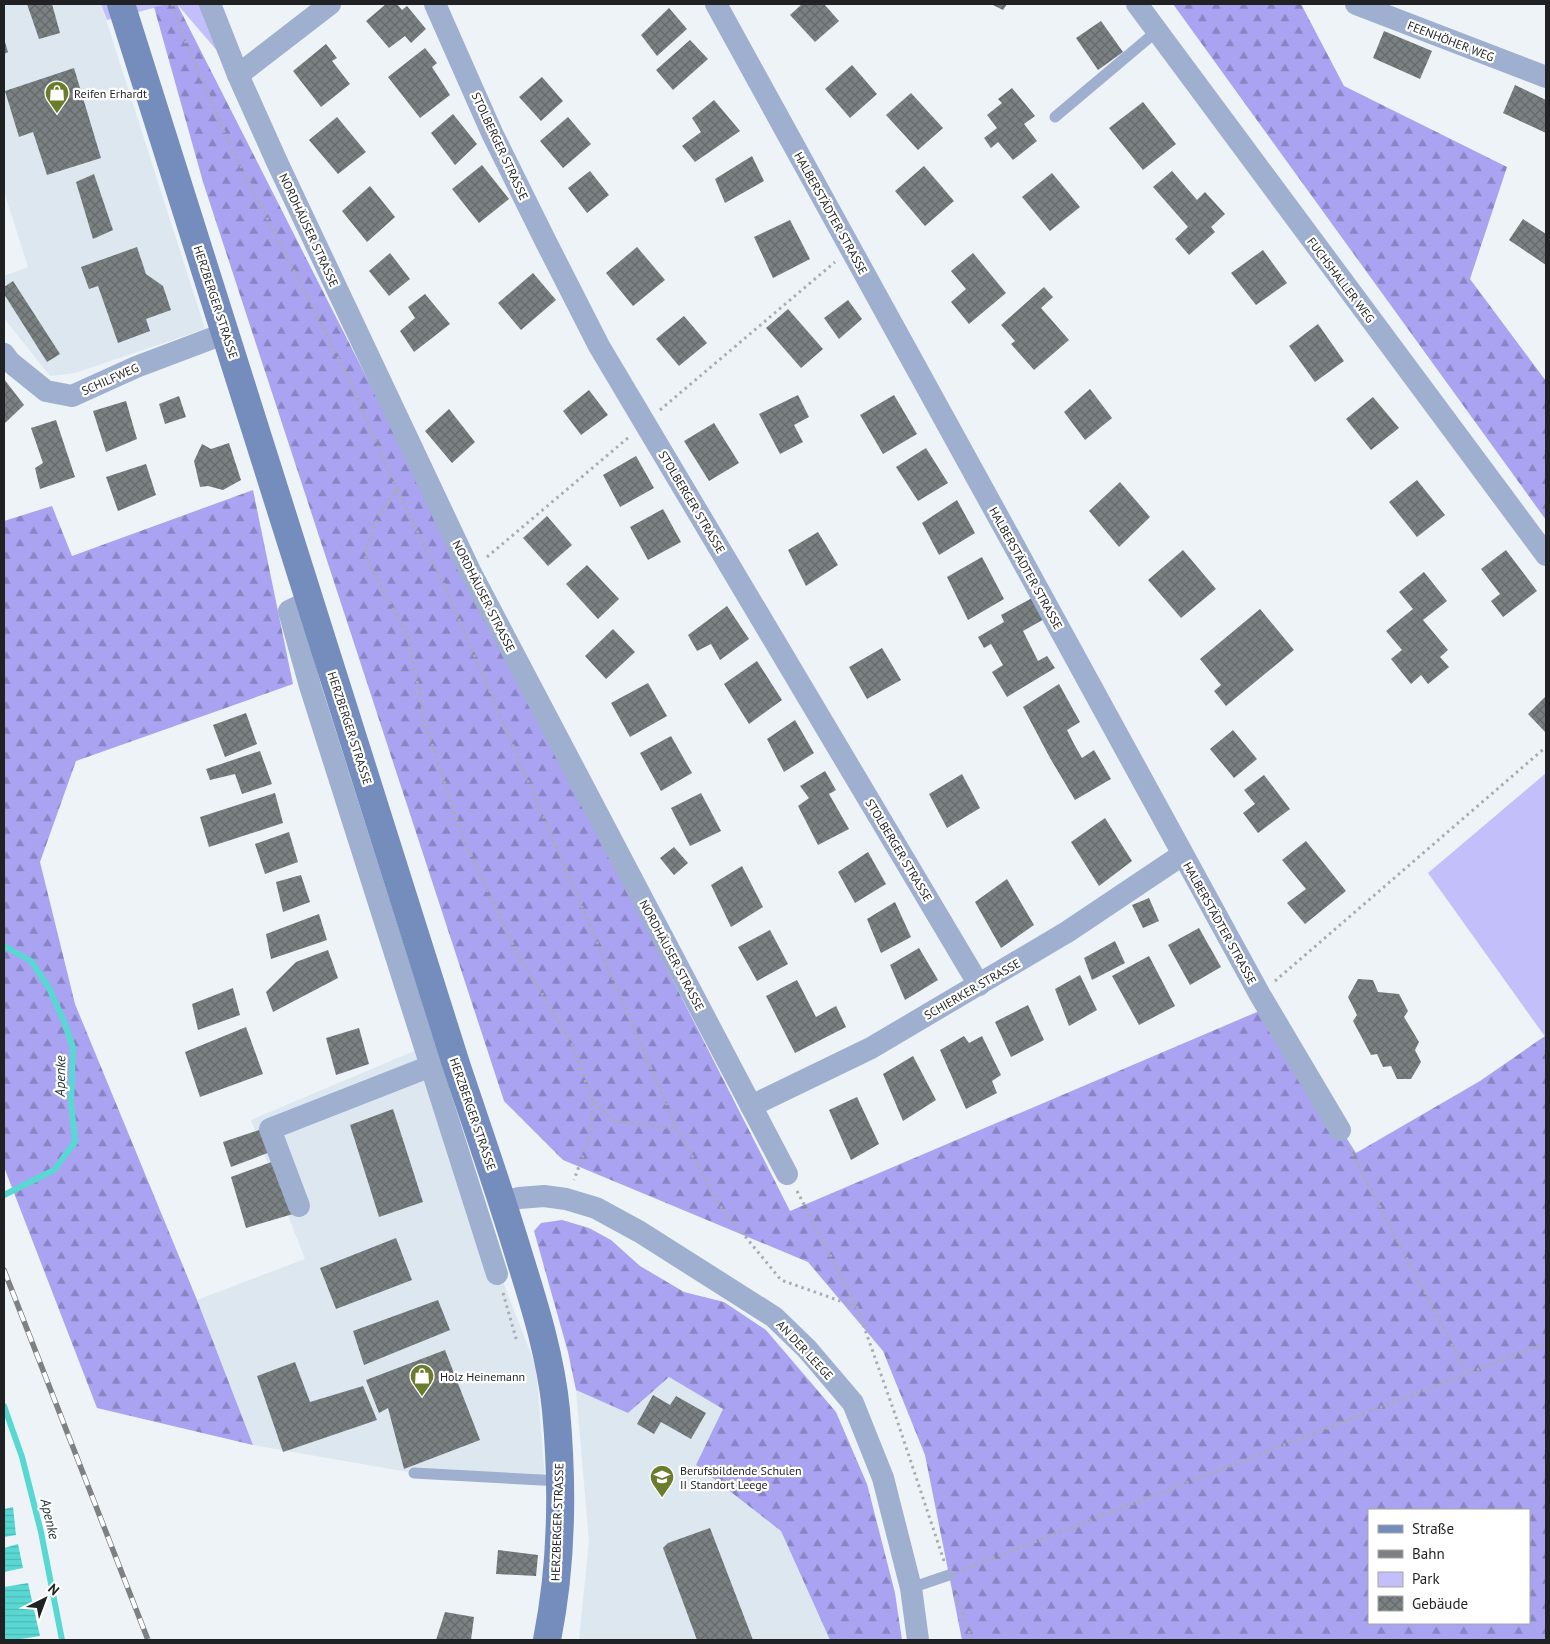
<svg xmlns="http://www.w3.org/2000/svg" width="1550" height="1644" font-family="'PT Sans',sans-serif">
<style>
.built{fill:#dce7f0}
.green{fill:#c2bffa}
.forest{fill:url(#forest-firs);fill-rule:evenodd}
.water{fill:url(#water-rules)}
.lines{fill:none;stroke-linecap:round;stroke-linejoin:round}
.stream{stroke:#59d8d3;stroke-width:6}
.building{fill:url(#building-cross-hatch)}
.path{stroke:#a9adb0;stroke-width:3;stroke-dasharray:2.5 4;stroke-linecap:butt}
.lane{stroke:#9eafcf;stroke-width:11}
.street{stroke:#9eafcf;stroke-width:22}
.secondary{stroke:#758dbc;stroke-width:28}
.rail-casing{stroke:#7d8184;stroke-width:5.5}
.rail{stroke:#fff;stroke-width:4;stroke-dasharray:11;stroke-linecap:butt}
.labels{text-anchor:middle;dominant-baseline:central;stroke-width:4.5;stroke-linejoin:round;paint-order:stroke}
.street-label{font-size:12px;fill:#1f2123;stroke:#fff}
.poi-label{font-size:12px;fill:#1f2123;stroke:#fff;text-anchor:start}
.water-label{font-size:14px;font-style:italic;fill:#1b3130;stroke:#fff}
</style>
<defs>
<pattern id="forest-firs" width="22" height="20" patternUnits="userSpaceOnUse" patternTransform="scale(1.25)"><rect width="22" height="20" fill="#a9a3f1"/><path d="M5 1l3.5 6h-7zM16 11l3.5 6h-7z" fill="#8984c3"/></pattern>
<pattern id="water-rules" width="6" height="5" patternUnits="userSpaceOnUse" patternTransform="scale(1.25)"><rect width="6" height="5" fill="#59d8d3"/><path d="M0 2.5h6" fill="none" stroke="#4db9b5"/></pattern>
<pattern id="building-cross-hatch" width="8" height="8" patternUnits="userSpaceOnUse" patternTransform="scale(1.25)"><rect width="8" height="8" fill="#7b8182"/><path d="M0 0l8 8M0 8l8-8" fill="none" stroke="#64696a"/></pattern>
</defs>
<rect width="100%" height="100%" fill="#edf3f6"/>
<!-- built -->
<g class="built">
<path d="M4 4H101L205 329 75 373 50 376 4 318V276L28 267 4 191Z"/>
<path d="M414 1051 536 1367 545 1480 414 1473 253 1445 197 1300 305 1259 251 1120Z"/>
<path d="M669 1377 724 1409 696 1466 781 1531 830 1640H579L589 1541 576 1390 628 1413Z"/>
</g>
<!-- green -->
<g class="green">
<path d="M101 4H169L107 20Z"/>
<path d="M177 4H210L238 75Z"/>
<path d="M1546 773V1038L1428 873Z"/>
</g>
<!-- forest -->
<g class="forest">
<path d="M169 4H177L790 1211 1264 1009 1356 1153 1480 1081 1545 1036 1546 1640H962L925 1455 883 1351 808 1262 563 1160 504 1101 203 182 154 7ZM1369 1510H1529V1623H1369Z"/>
<path d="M1173 4H1301L1344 86 1507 167 1470 279 1546 381V520Z"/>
<path d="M253 490 293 684 76 761 40 862 75 1004 197 1300 253 1445 97 1408 4 1167V521L52 506 72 556Z"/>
<path d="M562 1220 589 1228 611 1240 640 1266 684 1292 724 1302 766 1330 836 1412 867 1484 895 1593 902 1640H830L781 1531 696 1465 723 1409 669 1377 628 1413 576 1390 568 1352 534 1231 541 1223Z"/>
</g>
<!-- water -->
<g class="water">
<path d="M13 1507 16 1535 4 1537V1509Z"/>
<path d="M18 1544 23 1568 4 1572V1548Z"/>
<path d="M28 1583 40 1636 15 1640H4V1587Z"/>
</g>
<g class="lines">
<!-- stream -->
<g class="stream">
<path d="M4 946 31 961 49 988 65 1024 73 1048 71 1102 75 1142 54 1170 4 1195"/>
<path d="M4 1406 22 1457 41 1532 62 1640"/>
</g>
</g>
<!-- building -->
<g class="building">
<path d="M27 4H52L60 33 39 39Z"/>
<path d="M386 4H397L402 10 407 6 426 29 411 43 405 36 389 48 366 21Z"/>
<path d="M802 4H824L839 21 815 42 790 15Z"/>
<path d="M991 4H1007L1003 10Z"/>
<path d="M669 8 687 29 657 56 641 35Z"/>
<path d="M1101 21 1123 52 1098 70 1076 38Z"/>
<path d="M1384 31 1432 51 1420 79 1373 58Z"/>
<path d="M4 39 8 52 4 54Z"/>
<path d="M690 40 708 59 673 90 656 70Z"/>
<path d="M326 44 337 58 332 61 350 84 321 107 293 71Z"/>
<path d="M425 48 437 63 432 67 450 95 420 118 388 77Z"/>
<path d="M852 65 877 94 850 118 825 89Z"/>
<path d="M74 68 101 158 47 175 33 132 19 137 5 91Z"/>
<path d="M542 77 563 101 541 121 519 97Z"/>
<path d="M1515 85 1546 100V133L1503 113Z"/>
<path d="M1012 88 1035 116 1024 124 1037 141 1013 160 998 142 991 148 984 138 997 128 987 115 1002 103 998 99Z"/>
<path d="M911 93 943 128 918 150 886 115Z"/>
<path d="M714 100 740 131 695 162 682 146 701 132 692 118Z"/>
<path d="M1143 102 1176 144 1143 170 1109 128Z"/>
<path d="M453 114 477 144 455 165 431 133Z"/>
<path d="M337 117 366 152 338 174 309 140Z"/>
<path d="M568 117 591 144 563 168 540 141Z"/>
<path d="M752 156 764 181 725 203 715 179Z"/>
<path d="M482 165 509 199 479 223 452 189Z"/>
<path d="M924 166 954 201 925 226 895 191Z"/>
<path d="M590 171 609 195 587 213 568 188Z"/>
<path d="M1172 171 1197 200 1205 192 1225 214 1211 227 1215 232 1189 255 1175 239 1188 227 1153 187Z"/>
<path d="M1052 173 1080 207 1050 231 1022 197Z"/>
<path d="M94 174 113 230 93 239 76 182Z"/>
<path d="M370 186 395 217 367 242 342 211Z"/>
<path d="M1523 219 1546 234V265L1509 240Z"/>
<path d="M790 220 810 259 773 278 754 237Z"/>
<path d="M137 247 146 274 163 286 171 310 146 319 150 331 118 343 98 286 89 289 81 267Z"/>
<path d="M637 247 665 280 633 306 606 273Z"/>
<path d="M1263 250 1287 283 1256 305 1231 273Z"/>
<path d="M390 253 410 279 389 296 369 271Z"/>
<path d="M973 253 1006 293 969 324 951 302 966 289 951 271Z"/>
<path d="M533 273 556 300 521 330 498 303Z"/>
<path d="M13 281 60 354 47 362 4 294V287Z"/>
<path d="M1044 287 1053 297 1041 308 1069 340 1034 370 1011 344 1015 341 1001 325Z"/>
<path d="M425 294 450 324 414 352 400 331 415 318 408 307Z"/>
<path d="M848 300 862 319 839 339 824 318Z"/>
<path d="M788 309 823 349 801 368 766 328Z"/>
<path d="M684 316 707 343 679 366 656 339Z"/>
<path d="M1318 324 1344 361 1315 382 1289 346Z"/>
<path d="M4 379 24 405 5 423 4 421Z"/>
<path d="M1090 389 1112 418 1085 440 1064 412Z"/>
<path d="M589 390 608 415 581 435 563 411Z"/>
<path d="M798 395 809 417 794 425 803 442 780 454 759 414Z"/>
<path d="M894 395 917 434 883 454 860 415Z"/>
<path d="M179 396 186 417 165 424 159 404Z"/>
<path d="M1373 397 1399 428 1371 450 1346 419Z"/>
<path d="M126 401 137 439 106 452 93 411Z"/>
<path d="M449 409 475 442 452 463 425 431Z"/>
<path d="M56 420 75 477 40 489 35 468 43 463 31 428Z"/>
<path d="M714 423 739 463 709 481 684 441Z"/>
<path d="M229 443 241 480 223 490 208 486 200 487 194 461 202 444 211 449Z"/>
<path d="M926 448 948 483 918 501 896 467Z"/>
<path d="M636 456 654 488 620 507 603 475Z"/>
<path d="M146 464 156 495 118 511 106 477Z"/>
<path d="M1417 480 1445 515 1417 537 1389 502Z"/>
<path d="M1120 482 1150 517 1119 547 1089 511Z"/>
<path d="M957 500 975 533 939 555 922 523Z"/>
<path d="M663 509 681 542 648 560 630 527Z"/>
<path d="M547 516 572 545 548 566 523 538Z"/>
<path d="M818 532 838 565 806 586 788 550Z"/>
<path d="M1183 550 1216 589 1181 618 1148 580Z"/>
<path d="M1506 550 1537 591 1503 617 1491 601 1500 594 1481 569Z"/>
<path d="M982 557 1004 599 968 620 947 577Z"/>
<path d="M587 565 619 599 598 619 566 584Z"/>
<path d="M1424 572 1447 601 1423 620 1448 650 1440 657 1449 667 1428 684 1421 675 1411 684 1391 659 1402 650 1386 631 1413 609 1399 592Z"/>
<path d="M1034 597 1046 618 1023 631 1038 661 1047 656 1055 668 1007 697 992 672 1003 665 991 644 984 648 978 637 1004 622 1001 615Z"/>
<path d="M727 606 749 639 720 660 711 644 697 651 688 635Z"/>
<path d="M1260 609 1294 650 1226 706 1214 691 1221 685 1200 659Z"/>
<path d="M613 629 635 652 606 679 585 656Z"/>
<path d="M882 648 901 680 867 699 849 667Z"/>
<path d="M757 661 782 700 749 724 724 684Z"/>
<path d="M648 683 667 716 630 737 611 703Z"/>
<path d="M1059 684 1080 722 1067 730 1074 744 1082 758 1094 750 1111 779 1075 800 1050 758 1023 707Z"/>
<path d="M1546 696V733L1528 714Z"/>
<path d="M246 713 257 744 225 757 213 725Z"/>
<path d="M795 720 814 753 784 772 767 739Z"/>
<path d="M1233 730 1257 759 1234 778 1210 749Z"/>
<path d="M671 736 692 773 661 791 640 753Z"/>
<path d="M260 751 272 784 242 794 235 774 210 780 206 769Z"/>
<path d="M825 771 836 790 829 794 849 829 818 845 798 806 809 798 800 786Z"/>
<path d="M962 774 980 808 947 828 929 794Z"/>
<path d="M1264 775 1290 809 1258 833 1243 813 1255 804 1244 790Z"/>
<path d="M275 793 283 823 209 847 200 817Z"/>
<path d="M701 793 721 831 690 846 671 808Z"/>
<path d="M1105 818 1132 861 1099 886 1071 842Z"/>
<path d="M289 832 298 862 265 874 255 844Z"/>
<path d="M1306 841 1346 891 1305 924 1287 903 1306 889 1282 860Z"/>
<path d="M674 847 688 863 674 875 660 858Z"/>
<path d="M868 852 886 884 855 903 838 872Z"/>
<path d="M742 866 763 907 731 927 711 885Z"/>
<path d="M301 875 310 902 283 912 276 882Z"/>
<path d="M1007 879 1034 925 1001 948 975 902Z"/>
<path d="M1149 898 1159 921 1143 928 1132 905Z"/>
<path d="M895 902 911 937 881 953 867 919Z"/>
<path d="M319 914 327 940 271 959 266 934Z"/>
<path d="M1199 928 1221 967 1190 985 1168 945Z"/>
<path d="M770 930 788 964 757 981 738 947Z"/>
<path d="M1115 941 1125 963 1092 980 1084 958Z"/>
<path d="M919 948 938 980 905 1000 890 965Z"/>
<path d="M328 950 338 978 273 1012 266 992 296 962Z"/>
<path d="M1149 956 1175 1006 1139 1025 1112 976Z"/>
<path d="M1080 975 1097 1010 1069 1026 1055 989Z"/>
<path d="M1358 979 1373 980 1378 992 1399 994 1408 1011 1404 1017 1419 1042 1415 1050 1421 1062 1411 1079H1397L1391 1066 1383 1067 1377 1054 1371 1055 1353 1021 1357 1015 1348 997Z"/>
<path d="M797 980 816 1017 836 1006 846 1027 795 1053 766 996Z"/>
<path d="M233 988 240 1015 198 1030 192 1004Z"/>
<path d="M1028 1005 1044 1040 1011 1057 995 1022Z"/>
<path d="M246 1027 263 1074 200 1097 185 1052Z"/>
<path d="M359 1028 369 1064 336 1075 326 1038Z"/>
<path d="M964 1036 969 1043 982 1036 1001 1075 992 1081 997 1093 966 1109 940 1050Z"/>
<path d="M913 1056 936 1100 903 1121 883 1074Z"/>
<path d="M857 1097 879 1144 851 1160 829 1110Z"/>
<path d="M393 1109 423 1202 379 1217 350 1125Z"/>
<path d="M262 1129 270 1152 231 1167 223 1142Z"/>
<path d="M274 1161 293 1214 246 1228 231 1177Z"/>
<path d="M396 1238 412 1280 336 1309 320 1268Z"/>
<path d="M438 1300 450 1330 364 1365 353 1331Z"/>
<path d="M445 1350 480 1440 404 1469 388 1408 379 1413 366 1380Z"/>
<path d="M295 1362 310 1402 363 1386 377 1420 283 1452 257 1376Z"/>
<path d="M653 1395 670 1405 676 1396 706 1413 691 1439 661 1422 654 1434 637 1424Z"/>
<path d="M710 1528 753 1640H697L663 1548 668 1543Z"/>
<path d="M498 1550 538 1555 536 1576 496 1574Z"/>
<path d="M445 1612 474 1617 471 1640H436Z"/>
</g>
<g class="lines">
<!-- path -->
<g class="path">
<path d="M172 4 184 38 229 143 349 379 397 490 379 515 364 554 408 636 426 726 463 838 515 949 571 1042 593 1102 591 1133 574 1180"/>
<path d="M660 410 835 262"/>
<path d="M397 490 446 589 677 1129 721 1207 781 1280 857 1307"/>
<path d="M487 557 629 437"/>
<path d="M1275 981 1546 747"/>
<path d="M594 1102 614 1121 677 1129"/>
<path d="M1349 1148 1467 1373"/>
<path d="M797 1191 857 1307 895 1414 944 1561"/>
<path d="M503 1293 517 1342"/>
<path d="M962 1570 1546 1343"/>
<path d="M954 1588 972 1640"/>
</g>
<!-- lane -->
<g class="lane">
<path d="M1055 117 1157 31"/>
<path d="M414 1473 560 1481"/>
<path d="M911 1588 949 1575"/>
</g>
<!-- street -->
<g class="street">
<path d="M210 4 238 75 277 162 470 571 787 1174"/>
<path d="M435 4 492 133 545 240 599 346 979 985"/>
<path d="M716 4 1011 540 1260 995 1340 1130"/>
<path d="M1137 4 1546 555"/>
<path d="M1356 4 1546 77"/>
<path d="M238 75 330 4"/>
<path d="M4 354 10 362 46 391 72 396 136 367 226 333"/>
<path d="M310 601 289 611 310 686 497 1274"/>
<path d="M751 1106 871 1048 1067 932 1182 855"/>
<path d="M503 1202 519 1198 544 1196 566 1199 596 1208 640 1232 774 1317 807 1349 853 1403 883 1478 911 1588 918 1640"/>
<path d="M299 1206 270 1129 431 1066"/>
</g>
<!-- secondary -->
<path class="secondary" d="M121 4 456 1064C478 1130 501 1195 521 1262 536 1310 551 1359 556 1410 563 1486 562 1565 547 1640"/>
<defs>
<path id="rail" d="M4 1270 148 1640"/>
</defs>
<!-- rail casing -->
<use href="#rail" class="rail-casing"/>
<!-- rail -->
<use href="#rail" class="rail"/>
</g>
<!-- icons -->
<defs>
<symbol id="shop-pin" viewBox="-11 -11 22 30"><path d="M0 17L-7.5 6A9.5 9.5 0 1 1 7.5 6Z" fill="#6b7d2d" stroke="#fff"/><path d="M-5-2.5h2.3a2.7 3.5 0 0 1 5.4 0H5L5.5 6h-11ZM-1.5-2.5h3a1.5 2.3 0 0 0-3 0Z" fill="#fff"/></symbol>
<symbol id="school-pin" viewBox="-11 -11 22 30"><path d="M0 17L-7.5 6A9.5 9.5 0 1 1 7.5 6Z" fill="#6b7d2d" stroke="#fff"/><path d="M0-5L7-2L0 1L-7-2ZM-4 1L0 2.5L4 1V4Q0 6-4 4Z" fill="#fff"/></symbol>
</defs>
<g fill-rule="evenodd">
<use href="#shop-pin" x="43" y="79" width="28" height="38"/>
<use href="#shop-pin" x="408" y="1362" width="28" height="38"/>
<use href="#school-pin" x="648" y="1463" width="28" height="38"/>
</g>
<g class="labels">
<!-- street labels -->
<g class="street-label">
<text transform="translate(1451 41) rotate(21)">FEENHÖHER WEG</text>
<text transform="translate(500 146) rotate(65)">STOLBERGER STRASSE</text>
<text transform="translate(831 213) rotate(61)">HALBERSTÄDTER STRASSE</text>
<text transform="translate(309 230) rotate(65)">NORDHÄUSER STRASSE</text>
<text transform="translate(1341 280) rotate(53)">FUCHSHALLER WEG</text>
<text transform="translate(216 302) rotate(72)">HERZBERGER STRASSE</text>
<text transform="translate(110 379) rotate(-24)">SCHILFWEG</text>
<text transform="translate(692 502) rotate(59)">STOLBERGER STRASSE</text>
<text transform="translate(1026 568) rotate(61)">HALBERSTÄDTER STRASSE</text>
<text transform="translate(484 596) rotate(63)">NORDHÄUSER STRASSE</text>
<text transform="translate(350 728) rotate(72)">HERZBERGER STRASSE</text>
<text transform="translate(899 850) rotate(59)">STOLBERGER STRASSE</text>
<text transform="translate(1220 923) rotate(61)">HALBERSTÄDTER STRASSE</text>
<text transform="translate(672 955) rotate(62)">NORDHÄUSER STRASSE</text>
<text transform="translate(972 989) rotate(-30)">SCHIERKER STRASSE</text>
<text transform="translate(473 1114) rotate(71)">HERZBERGER STRASSE</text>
<text transform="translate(805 1350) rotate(47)">AN DER LEEGE</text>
<text transform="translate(557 1522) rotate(-88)">HERZBERGER STRASSE</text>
</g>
<!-- poi labels -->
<g class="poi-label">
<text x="74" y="93">Reifen Erhardt</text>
<text x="440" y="1376">Holz Heinemann</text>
<text x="680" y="1470">Berufsbildende Schulen<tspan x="680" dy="14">II Standort Leege</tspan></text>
</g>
<!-- water labels -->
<g class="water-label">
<text transform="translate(60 1076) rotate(-89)">Apenke</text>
<text transform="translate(50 1519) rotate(77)">Apenke</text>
</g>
</g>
<!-- border -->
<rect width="1550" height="1644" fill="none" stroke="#1f2123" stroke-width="10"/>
<!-- legend -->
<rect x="1368" y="1509" width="162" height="115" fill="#ffffff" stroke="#a5a6a7"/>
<rect x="1378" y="1525" width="25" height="8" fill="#758dbc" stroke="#a5a6a7"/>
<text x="1412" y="1534" font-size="15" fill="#1f2123">Straße</text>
<rect x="1378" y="1550" width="25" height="8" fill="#7d8184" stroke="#a5a6a7"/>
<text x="1412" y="1559" font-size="15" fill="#1f2123">Bahn</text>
<rect x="1378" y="1572" width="25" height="15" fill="#c2bffa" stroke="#a5a6a7"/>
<text x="1412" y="1584" font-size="15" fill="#1f2123">Park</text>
<rect x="1378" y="1596" width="25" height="15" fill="url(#building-cross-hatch)" stroke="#a5a6a7"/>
<text x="1412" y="1609" font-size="15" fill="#1f2123">Gebäude</text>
<!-- north arrow -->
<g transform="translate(45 1599) rotate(42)" stroke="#ffffff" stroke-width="4" paint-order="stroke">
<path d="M0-4L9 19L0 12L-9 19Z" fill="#1f2123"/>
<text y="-8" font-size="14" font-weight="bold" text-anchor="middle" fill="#1f2123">N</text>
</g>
</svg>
